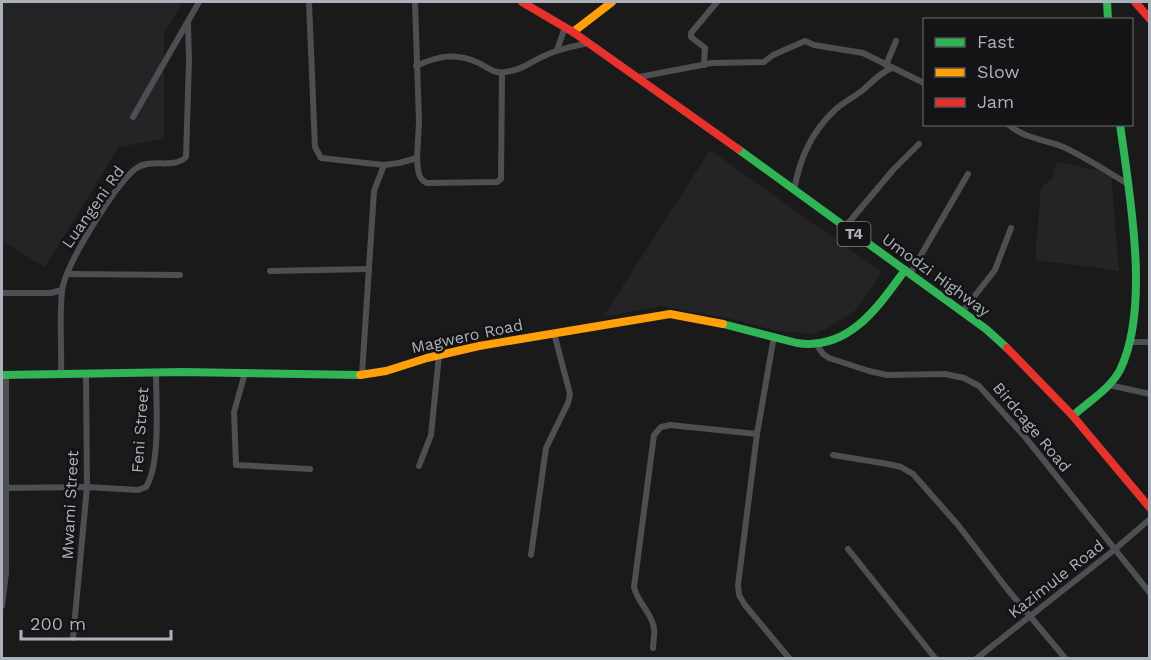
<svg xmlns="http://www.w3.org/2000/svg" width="1151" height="660" font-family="'Work Sans',sans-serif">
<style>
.built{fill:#242426}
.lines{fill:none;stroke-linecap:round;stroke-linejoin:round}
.street{stroke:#4e4f53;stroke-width:6}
.fast{stroke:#30b455;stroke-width:8}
.slow{stroke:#ff9f0a;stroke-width:8}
.jam{stroke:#e5322d;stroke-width:8}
.labels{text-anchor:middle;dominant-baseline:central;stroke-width:5;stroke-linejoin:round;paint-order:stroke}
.shield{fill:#141416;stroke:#7e828a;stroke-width:1.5}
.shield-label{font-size:15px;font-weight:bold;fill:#abb1bb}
.street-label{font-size:16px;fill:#abb1bb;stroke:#141416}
</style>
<rect width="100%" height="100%" fill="#1a1a1a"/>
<!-- built -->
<g class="built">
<path d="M2 2H182L164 34V139L119 147 45 267 2 241Z"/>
<path d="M710 150 882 272 856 310 828 328 813 334 777 331 731 319 660 306 603 317Z"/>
<path d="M1056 162 1111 173 1119 271 1035 260 1041 187 1053 178Z"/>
</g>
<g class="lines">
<!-- street -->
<g class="street">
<path d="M309 2 315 147 321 158 384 165"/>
<path d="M557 50 565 27"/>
<path d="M704 65 705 48 691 37V33L717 2"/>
<path d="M886 65 896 41"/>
<path d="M416 66C438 56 456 52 479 63 488 68 495 74 505 72 525 69 528 63 544 56 558 49 574 46 589 43"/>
<path d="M639 77 712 63 764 62 773 55 805 41 814 45 863 53 924 83"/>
<path d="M133 117 199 2"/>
<path d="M1008 124C1023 138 1042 139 1061 146 1084 156 1106 171 1128 184"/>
<path d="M417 158C418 168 417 179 427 183L497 182 501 179 502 73"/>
<path d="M794 190C800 158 811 132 836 109 844 102 854 97 863 90 873 81 880 73 892 68"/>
<path d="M845 227 893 170 919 144"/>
<path d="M270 271 369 269"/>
<path d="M67 274 180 275"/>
<path d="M910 274 968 174"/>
<path d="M2 293H51L62 290"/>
<path d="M962 312 995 270 1011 228"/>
<path d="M774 336 757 434 738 585 739 595 745 605 789 658"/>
<path d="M1132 342H1150"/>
<path d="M817 345 823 354 829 358 869 371 887 375 945 374 964 378 979 386 1025 437 1150 593"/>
<path d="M245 373 234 412 236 465 310 469"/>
<path d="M61 374C62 346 59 318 62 291 65 265 114 187 135 169 150 157 173 170 186 157L189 61 188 23"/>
<path d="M362 375 374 191 384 165 399 163 417 158 419 122 415 2"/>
<path d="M1109 385 1150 394"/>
<path d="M833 455 888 464 901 467 913 474 958 525 1008 590 1065 658"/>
<path d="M419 466 431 435 439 355"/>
<path d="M2 488 87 487 138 490 146 487C161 464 156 400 156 372"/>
<path d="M848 549 935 658"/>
<path d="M531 555 546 448 568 403 570 394 554 333"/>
<path d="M2 606 6 573V375"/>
<path d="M73 638 87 487 86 373"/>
<path d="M653 648C653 642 655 634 654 628 652 613 637 602 634 587L654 435 661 427 670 425 757 434"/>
<path d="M977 658 1114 550 1150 519"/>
</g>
<!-- fast -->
<g class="fast">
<path d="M1107 2 1108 20"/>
<path d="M738 149 986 329 1007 348"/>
<path d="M723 324 797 343C849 351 878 307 905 270"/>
<path d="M2 375 183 372 360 375"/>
<path d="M1074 415C1089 401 1110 389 1120 370 1151 307 1129 192 1120 124"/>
</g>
<!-- slow -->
<g class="slow">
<path d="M573 32 612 2"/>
<path d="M360 375 386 371 427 358 479 346 670 314 723 324"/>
</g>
<!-- jam -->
<g class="jam">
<path d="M522 2 573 32 738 149"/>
<path d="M1135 2 1150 19"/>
<path d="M1007 348 1072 415 1150 508"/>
</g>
</g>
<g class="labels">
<!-- shield labels -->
<rect class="shield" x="837.5" y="222" width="33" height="24" rx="4.5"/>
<g class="shield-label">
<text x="854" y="234">T4</text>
</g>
<!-- street labels -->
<g class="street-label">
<text transform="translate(93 207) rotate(-55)">Luangeni Rd</text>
<text transform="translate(936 275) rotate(36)">Umodzi Highway</text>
<text transform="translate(467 336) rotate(-12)">Magwero Road</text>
<text transform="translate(1032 427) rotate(50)">Birdcage Road</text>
<text transform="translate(140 430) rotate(-86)">Feni Street</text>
<text transform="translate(70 505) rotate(-87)">Mwami Street</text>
<text transform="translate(1056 579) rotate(-38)">Kazimule Road</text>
</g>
</g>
<!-- border -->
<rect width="1151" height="660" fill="none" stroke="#abb1bb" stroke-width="6"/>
<!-- legend -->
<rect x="923" y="18" width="210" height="108" fill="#141416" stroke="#505358" stroke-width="1.5"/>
<rect x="935" y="38" width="30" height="9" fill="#30b455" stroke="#505358" stroke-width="1.5"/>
<text x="977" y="48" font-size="18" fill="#abb1bb">Fast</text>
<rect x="935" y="68" width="30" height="9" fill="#ff9f0a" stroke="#505358" stroke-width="1.5"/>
<text x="977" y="78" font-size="18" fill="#abb1bb">Slow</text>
<rect x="935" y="98" width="30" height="9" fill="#e5322d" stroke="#505358" stroke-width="1.5"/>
<text x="977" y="108" font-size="18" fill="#abb1bb">Jam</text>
<!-- scale -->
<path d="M21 630v9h150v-9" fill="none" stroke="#abb1bb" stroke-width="3"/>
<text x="30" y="630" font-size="18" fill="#abb1bb" stroke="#141416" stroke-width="4.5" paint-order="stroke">200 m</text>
</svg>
